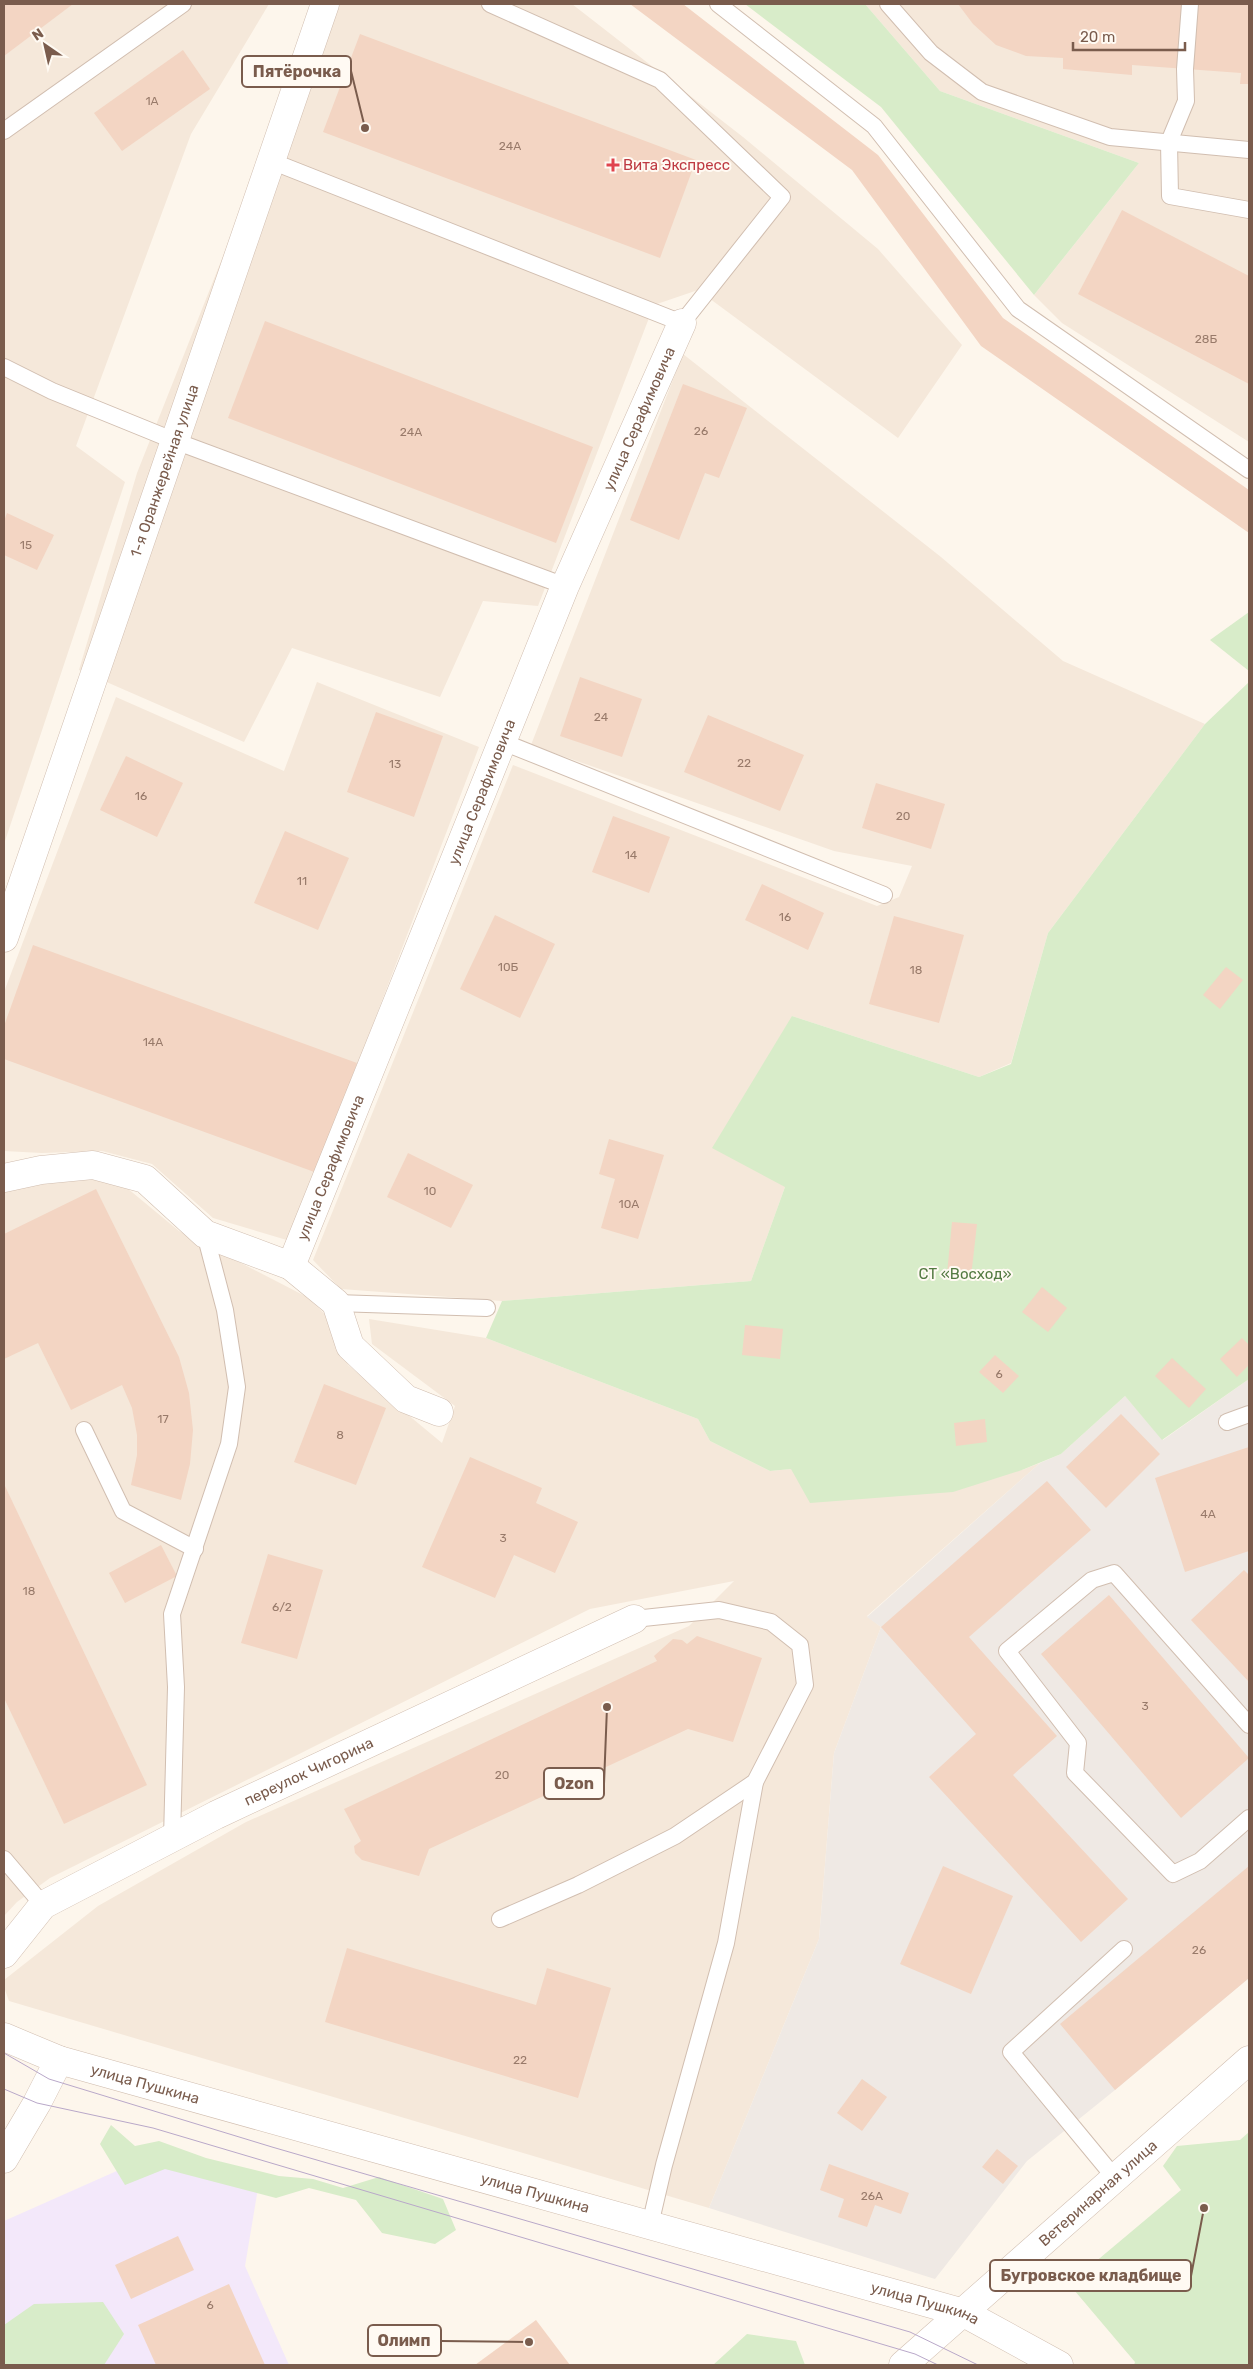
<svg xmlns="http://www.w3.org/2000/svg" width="1253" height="2369" font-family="Rubik,sans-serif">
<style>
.residential{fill:#f5e8da}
.industrial{fill:#efe9e4}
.education{fill:#f3e8fa}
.green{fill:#d8ecc9}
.building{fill:#f3d5c3}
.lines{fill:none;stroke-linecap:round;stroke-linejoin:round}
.service-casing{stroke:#d1beb0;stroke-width:18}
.minor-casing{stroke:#d1beb0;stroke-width:29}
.service{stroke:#fff;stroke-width:16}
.minor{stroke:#fff;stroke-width:28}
.tram{stroke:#b9a8c9;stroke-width:1}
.health-dot{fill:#e0444e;stroke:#fffaf3;stroke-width:2}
.labels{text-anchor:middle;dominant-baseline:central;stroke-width:4;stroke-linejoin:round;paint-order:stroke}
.number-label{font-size:12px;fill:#987a6a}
.health-label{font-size:15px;fill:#be3a42;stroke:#fffaf3;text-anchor:start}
.street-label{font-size:15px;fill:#7a5c4d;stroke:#fffaf3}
.park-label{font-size:15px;fill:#537a41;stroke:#fffaf3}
.leader{fill:none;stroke:#7a5c4d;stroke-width:2}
.callout-dot{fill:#7a5c4d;stroke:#fffaf3;stroke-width:2}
.callout{fill:#fffaf3;stroke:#7a5c4d;stroke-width:2}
.callout-label{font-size:16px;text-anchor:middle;font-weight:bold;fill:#7a5c4d}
</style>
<rect width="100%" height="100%" fill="#fdf6ec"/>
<!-- residential -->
<g class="residential">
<path d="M4 4H269L191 134 76 446 125 482 4 844Z"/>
<path d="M323 4H572L743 137 878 249 962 345 898 438 698 290 654 305 538 606 483 601 440 697 292 648 244 742 79 670 137 473Z"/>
<path d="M865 4H1249V442L1062 323 1034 295 1139 163 940 91Z"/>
<path d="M683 354 941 557 1063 661 1205 724 1048 933 1011 1063 979 1077 792 1016 785 1187 751 1281 502 1301 341 1289 313 1260 513 765 877 906 899 897 912 866 834 851 531 745Z"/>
<path d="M317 682 479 747 290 1241 213 1218 152 1164 102 1151 42 1153 4 1151V992L116 697 284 771Z"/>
<path d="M92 1176 127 1188 179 1231 307 1297 329 1318 348 1365 442 1443 455 1406 372 1344 369 1319 486 1338 698 1419 710 1441 770 1471 791 1469 1022 1470 1040 1463 867 1616 881 1627 834 1753 819 1939 709 2208 9 2001 4 1987V1980L98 1906 246 1822 689 1626 734 1581 590 1609 50 1878 17 1902 4 1916V1190L37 1181Z"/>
</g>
<!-- industrial -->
<path class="industrial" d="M1249 1379V1655L1236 1667 1249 1682V1978L1115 2090 1027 2161 935 2279 709 2208 819 1939 834 1753 881 1627 867 1617 1040 1463 1061 1454 1125 1396 1163 1440Z"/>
<!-- education -->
<path class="education" d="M146 2158 259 2182 245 2266 289 2365H4V2221Z"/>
<!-- green -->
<g class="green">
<path d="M745 4H865L940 91 1139 163 1034 295 881 107Z"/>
<path d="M1249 612V671L1210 640Z"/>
<path d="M1249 682V1379L1162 1440 1125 1396 1061 1454 1022 1470 953 1492 810 1503 791 1469 770 1471 710 1441 698 1419 486 1338 502 1301 751 1281 785 1187 712 1148 792 1016 979 1077 1011 1064 1048 933 1205 724Z"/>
<path d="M111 2125 135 2146 159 2141 206 2158 279 2176 313 2179 343 2188 379 2177 443 2199 456 2230 435 2244 382 2233 356 2200 309 2188 276 2198 165 2169 125 2185 100 2144Z"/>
<path d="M1249 2132V2365H1134L1135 2362 1069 2284 1181 2190 1163 2166 1177 2146 1240 2140Z"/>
<path d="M103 2302 124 2334 104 2365H4V2325L34 2304Z"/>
<path d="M747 2334 796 2341 805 2365H713Z"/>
</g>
<!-- building -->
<g class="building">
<path d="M4 4H73L4 56Z"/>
<path d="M630 4H683L878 155 1003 318 1249 490V533L981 346 852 170Z"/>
<path d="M958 4H1249V84H1240L1241 73 1132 65V75L1063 69V58L1026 56 996 45 973 24Z"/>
<path d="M360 34 696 160 660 258 323 132Z"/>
<path d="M183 50 210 89 122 151 94 113Z"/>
<path d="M1122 210 1249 276V384L1078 294Z"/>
<path d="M265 321 593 447 556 543 228 418Z"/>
<path d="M683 384 747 408 719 478 705 473 679 540 630 520Z"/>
<path d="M7 513 54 535 37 570 4 555V521Z"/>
<path d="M580 677 642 699 622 757 560 736Z"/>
<path d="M376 712 443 736 414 817 347 792Z"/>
<path d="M708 715 804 755 780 811 684 772Z"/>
<path d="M126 756 183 783 157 837 100 810Z"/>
<path d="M876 783 945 804 931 849 862 828Z"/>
<path d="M613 816 670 837 649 893 592 872Z"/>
<path d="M285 831 349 858 318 930 254 903Z"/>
<path d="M762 884 824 913 808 950 745 920Z"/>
<path d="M495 915 555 944 520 1018 460 989Z"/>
<path d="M894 916 964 935 939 1023 869 1004Z"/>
<path d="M33 945 357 1063 317 1173 4 1059V1026Z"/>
<path d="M1226 967 1243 980 1220 1009 1203 995Z"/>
<path d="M609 1139 664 1155 638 1239 601 1228 615 1179 599 1174Z"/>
<path d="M408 1153 473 1185 451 1228 387 1197Z"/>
<path d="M96 1189 179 1357 189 1393 193 1430 190 1464 181 1500 131 1485 137 1455V1435L132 1408 122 1385 71 1410 38 1343 4 1359V1234Z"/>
<path d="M952 1222 977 1224 971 1277 947 1274Z"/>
<path d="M1042 1287 1067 1308 1048 1332 1022 1312Z"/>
<path d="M745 1325 783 1329 780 1359 742 1355Z"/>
<path d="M1242 1338 1249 1345V1365L1237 1377 1220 1359Z"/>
<path d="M995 1355 1019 1376 1003 1393 979 1372Z"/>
<path d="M1172 1358 1206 1389 1189 1408 1155 1376Z"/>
<path d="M324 1384 386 1408 356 1485 294 1462Z"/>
<path d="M1121 1414 1160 1454 1106 1508 1066 1467Z"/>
<path d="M985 1419 987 1442 956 1446 954 1423Z"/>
<path d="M1249 1447V1551L1185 1572 1155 1478Z"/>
<path d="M470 1457 542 1488 536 1503 578 1522 555 1573 514 1555 495 1598 422 1567Z"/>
<path d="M1047 1481 1091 1530 969 1637 1057 1736 1013 1775 1128 1899 1081 1942 929 1777 976 1734 881 1627Z"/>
<path d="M4 1484 147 1785 64 1824 4 1698Z"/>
<path d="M161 1545 177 1576 125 1603 109 1573Z"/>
<path d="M268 1554 323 1570 297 1659 241 1643Z"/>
<path d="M1244 1570 1249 1575V1682L1191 1620Z"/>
<path d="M1109 1595 1249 1758 1181 1818 1041 1654Z"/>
<path d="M697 1636 762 1658 733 1742 688 1729 429 1849 419 1876 362 1860 355 1853 354 1846 361 1841 344 1809 657 1661 654 1656 673 1639 682 1640 687 1644Z"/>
<path d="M943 1866 1013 1896 971 1994 900 1964Z"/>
<path d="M1249 1866V1978L1115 2090 1060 2024Z"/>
<path d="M347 1948 536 2005 547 1968 611 1988 578 2098 325 2022Z"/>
<path d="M862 2079 887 2097 862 2131 837 2113Z"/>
<path d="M997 2149 1018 2166 1003 2184 982 2167Z"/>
<path d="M829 2164 909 2193 901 2214 875 2205 867 2227 838 2217 844 2199 820 2190Z"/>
<path d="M178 2236 194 2270 131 2299 115 2265Z"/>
<path d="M229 2284 265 2365H156L138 2325Z"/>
<path d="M536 2320 570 2365H475Z"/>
</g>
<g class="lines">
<defs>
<g id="service">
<path d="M718 4 874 126 1018 309 1249 470"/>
<path d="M888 4 931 53 982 92 1110 137 1249 150"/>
<path d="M1190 4 1185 69 1186 101 1169 142 1170 196 1249 210"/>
<path d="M4 131 183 4"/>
<path d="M271 161 682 323 782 197 660 80 490 4"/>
<path d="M4 367 52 391 175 441 565 586"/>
<path d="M503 742 884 895"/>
<path d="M336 1303 487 1308"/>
<path d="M1227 1422 1249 1414"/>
<path d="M84 1430 123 1511 195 1549"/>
<path d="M1249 1725 1114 1573 1092 1580 1007 1651 1078 1743 1075 1773 1173 1874 1200 1861 1249 1818"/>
<path d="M172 1838 176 1687 172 1614 229 1444 237 1387 225 1310 205 1234"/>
<path d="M4 1859 43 1905"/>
<path d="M500 1919 578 1885 675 1836 755 1782 805 1685 800 1645 771 1622 719 1610 634 1619"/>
<path d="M1115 2178 1011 2052 1124 1949"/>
<path d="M650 2225 664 2165 726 1943 755 1782"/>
</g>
<g id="minor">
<path id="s1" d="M4 938 325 4"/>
<path d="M4 1178 41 1170 93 1165 145 1179 205 1234 291 1266 336 1303 350 1346 406 1399 439 1412"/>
<path id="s2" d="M291 1266 565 586 682 323"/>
<path id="s3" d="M4 1954 43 1905 216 1815 634 1619"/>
<path id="s4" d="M4 2037 59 2060 964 2313 1059 2365"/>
<path d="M4 2159 37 2103 59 2060"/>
<path id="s5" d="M903 2365 1249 2060"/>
</g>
</defs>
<!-- service casing -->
<use href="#service" class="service-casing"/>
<!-- minor casing -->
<use href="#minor" class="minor-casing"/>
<!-- service -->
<use href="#service" class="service"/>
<!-- minor -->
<use href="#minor" class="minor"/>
<!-- tram -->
<g class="tram">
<path d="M4 2053 49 2079 272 2147 910 2332 978 2365"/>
<path d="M4 2089 37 2103 153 2128 915 2354 938 2365"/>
</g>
</g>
<!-- markers -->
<path class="health-dot" d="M610.5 157.5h5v5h5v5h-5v5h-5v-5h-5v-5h5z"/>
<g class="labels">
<!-- number labels -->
<g class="number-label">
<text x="152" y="101">1А</text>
<text x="510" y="146">24А</text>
<text x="1206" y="339">28Б</text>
<text x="701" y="431">26</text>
<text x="411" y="432">24А</text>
<text x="26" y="545">15</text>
<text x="601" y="717">24</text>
<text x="744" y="763">22</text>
<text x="395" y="764">13</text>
<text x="141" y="796">16</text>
<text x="903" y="816">20</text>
<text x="631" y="855">14</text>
<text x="302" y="881">11</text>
<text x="785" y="917">16</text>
<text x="508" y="967">10Б</text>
<text x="916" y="970">18</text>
<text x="153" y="1042">14А</text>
<text x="430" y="1191">10</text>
<text x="629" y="1204">10А</text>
<text x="999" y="1374">6</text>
<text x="163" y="1419">17</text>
<text x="340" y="1435">8</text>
<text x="1208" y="1514">4А</text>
<text x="503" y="1538">3</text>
<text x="29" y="1591">18</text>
<text x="282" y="1607">6/2</text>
<text x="1145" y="1706">3</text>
<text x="502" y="1775">20</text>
<text x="1199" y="1950">26</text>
<text x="520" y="2060">22</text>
<text x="872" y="2196">26А</text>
<text x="210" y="2305">6</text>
</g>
<!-- health labels -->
<g class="health-label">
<text x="623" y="165">Вита Экспресс</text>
</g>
<!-- street labels -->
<g class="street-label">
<text stroke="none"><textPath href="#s2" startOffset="916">улица Серафимовича</textPath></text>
<text stroke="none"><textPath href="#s1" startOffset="494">1-я Оранжерейная улица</textPath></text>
<text stroke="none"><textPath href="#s2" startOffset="511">улица Серафимовича</textPath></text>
<text stroke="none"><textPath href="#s2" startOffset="106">улица Серафимовича</textPath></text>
<text stroke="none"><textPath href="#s3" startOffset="360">переулок Чигорина</textPath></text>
<text stroke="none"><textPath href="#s4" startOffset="149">улица Пушкина</textPath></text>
<text stroke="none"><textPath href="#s5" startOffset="260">Ветеринарная улица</textPath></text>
<text stroke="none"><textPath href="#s4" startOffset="554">улица Пушкина</textPath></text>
<text stroke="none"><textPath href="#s4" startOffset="959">улица Пушкина</textPath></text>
</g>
<!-- park labels -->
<g class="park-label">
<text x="965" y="1274">СТ «Восход»</text>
</g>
</g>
<!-- callouts -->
<path class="leader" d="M365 128L351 71M607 1707L604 1784M1204 2208L1191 2276M529 2342L441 2341"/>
<g class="callout-dot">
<circle cx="365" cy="128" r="5"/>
<circle cx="607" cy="1707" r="5"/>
<circle cx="1204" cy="2208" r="5"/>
<circle cx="529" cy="2342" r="5"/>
</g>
<g class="callout">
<rect x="242" y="56" width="109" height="31" rx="5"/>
<rect x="544" y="1768" width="60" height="31" rx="5"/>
<rect x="990" y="2260" width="201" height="31" rx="5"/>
<rect x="368" y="2325" width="73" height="31" rx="5"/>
</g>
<g class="callout-label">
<text x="297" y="77">Пятёрочка</text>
<text x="574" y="1789">Ozon</text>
<text x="1091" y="2281">Бугровское кладбище</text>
<text x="404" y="2346">Олимп</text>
</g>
<!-- border -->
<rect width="1253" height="2369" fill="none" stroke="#7a5c4d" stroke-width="10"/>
<!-- north arrow -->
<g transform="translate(45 45) rotate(326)" stroke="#fffaf3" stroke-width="4" paint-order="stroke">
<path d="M0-4L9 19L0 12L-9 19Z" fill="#7a5c4d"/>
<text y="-8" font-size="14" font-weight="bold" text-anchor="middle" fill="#7a5c4d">N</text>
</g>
<!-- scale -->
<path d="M1073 42v8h112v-8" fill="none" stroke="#7a5c4d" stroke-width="2.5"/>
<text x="1080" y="42" font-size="15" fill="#7a5c4d" stroke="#fffaf3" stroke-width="4" paint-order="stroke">20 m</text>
</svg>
